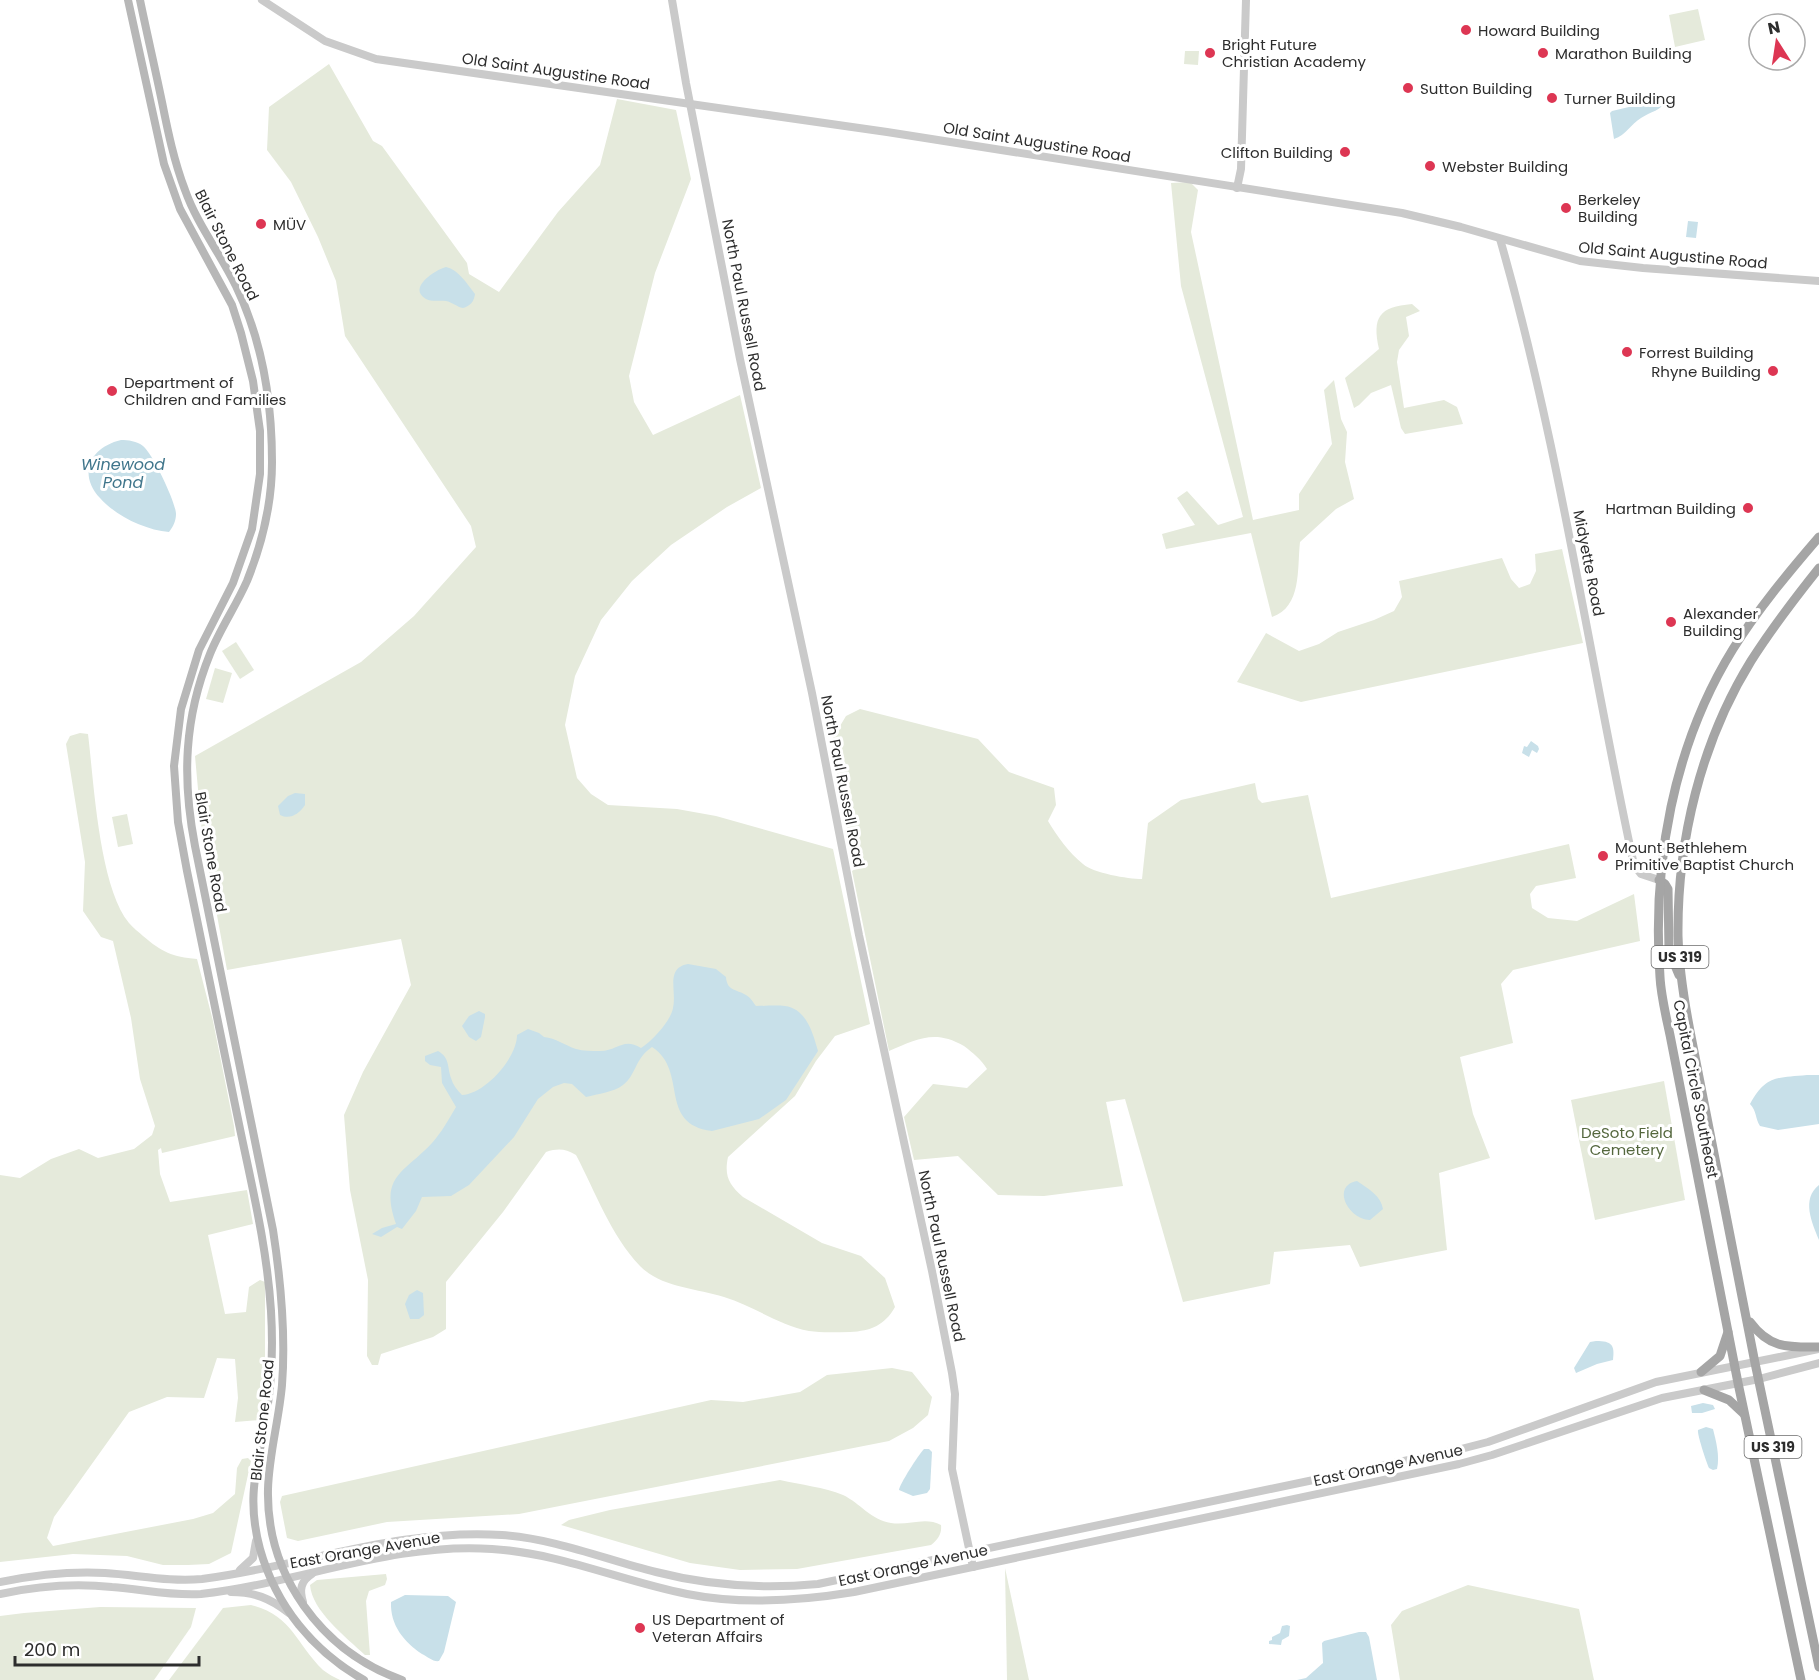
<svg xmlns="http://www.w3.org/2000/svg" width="1819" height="1680" font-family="Poppins,sans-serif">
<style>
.green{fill:#e5eadb}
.water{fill:#c8e0e9}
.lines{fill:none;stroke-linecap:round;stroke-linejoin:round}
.tertiary{stroke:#cacaca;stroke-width:8}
.secondary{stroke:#b7b7b7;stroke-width:8}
.primary{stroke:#a5a5a5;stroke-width:9}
.poi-dot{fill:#dd3653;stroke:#fff;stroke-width:2}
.labels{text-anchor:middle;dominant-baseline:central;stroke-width:6;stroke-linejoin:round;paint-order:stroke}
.shield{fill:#fff;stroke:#6c6c6c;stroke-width:1.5}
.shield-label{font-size:14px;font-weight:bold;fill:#2d2d2d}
.poi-label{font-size:15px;fill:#2d2d2d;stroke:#fff;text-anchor:start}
.street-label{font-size:15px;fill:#2d2d2d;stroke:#fff}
.park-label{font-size:15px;fill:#54673d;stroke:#fff}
.water-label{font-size:16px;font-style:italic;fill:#3f758b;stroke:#fff}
</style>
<rect width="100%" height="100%" fill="#fff"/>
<!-- green -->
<g class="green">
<path d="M1698 9 1705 40 1675 47 1669 15Z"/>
<path d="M1185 51H1199L1198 65 1184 64Z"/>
<path d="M329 64 373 141 382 146 467 263 469 274 499 292 558 212 600 165 617 99 676 110 691 179 655 273 629 376 634 402 653 435 740 395 761 488 727 507 671 545 632 581 601 620 575 676 565 725 577 778 591 794 608 805 677 809 716 816 833 849 870 1024 835 1036 816 1061 795 1096 728 1157C724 1176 729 1185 743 1197L822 1243 861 1256 885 1278 895 1307C885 1325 871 1331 850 1332 837 1332 822 1333 809 1331 779 1325 753 1306 724 1297 696 1288 662 1288 640 1266 611 1236 595 1191 576 1155 565 1149 559 1148 546 1152L503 1212 446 1282V1329L433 1337 381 1354 378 1365H372L367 1356 368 1280 350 1190 344 1115 363 1072 411 985 401 939 227 970 202 833 195 756 361 662 414 616 476 547 471 526 345 336 336 281 318 237 291 182 267 150 269 107Z"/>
<path d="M1190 182 1198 190 1191 232 1253 520 1299 510V494L1332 444 1324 390 1334 380 1341 419 1347 432 1345 462 1354 499 1336 509 1300 542C1297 569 1302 607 1272 617L1251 533 1166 549 1162 534 1195 525 1177 498 1187 491 1218 525 1243 517 1181 286 1171 183Z"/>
<path d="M1412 304 1420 311 1406 317 1409 336 1399 350 1397 362 1404 408 1444 400 1457 407 1463 424 1405 434 1401 428 1391 385 1371 393 1359 405 1354 408 1345 378 1379 349C1372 317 1379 307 1412 304Z"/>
<path d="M1562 549 1583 643 1301 702 1237 682 1266 633 1299 651 1319 644 1338 632 1374 620 1394 611 1402 597 1399 581 1502 558 1511 579 1519 588 1530 584 1536 571 1535 554Z"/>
<path d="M236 642 254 670 240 679 222 651Z"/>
<path d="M215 668 232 673 223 703 206 699Z"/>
<path d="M860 709 978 739 1009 772 1054 788 1056 805 1048 821C1057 836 1069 853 1083 864 1093 873 1128 879 1142 879L1148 823 1181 800 1255 783 1258 799 1262 803 1308 795 1331 898 1569 844 1576 878 1536 886 1530 894 1532 908 1548 918 1577 921 1634 894 1640 941 1513 970 1501 984 1513 1043 1460 1057 1473 1114 1490 1158 1439 1173 1447 1250 1360 1267 1350 1245 1274 1252 1270 1284 1183 1302 1125 1099 1106 1102 1123 1186 1044 1196 998 1195 958 1156 914 1160 904 1117 933 1084 967 1088 987 1069C981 1059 973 1053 964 1046 935 1029 917 1039 889 1051L852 871 855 869 831 741 846 716Z"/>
<path d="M80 733 88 734C94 783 99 886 129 923 133 928 139 932 143 936 162 952 172 957 197 959L213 1021 234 1126 235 1136 162 1153 161 1148 158 1150 160 1174 170 1202 247 1190 253 1224 208 1235 225 1314 246 1312 249 1287 260 1280 265 1282V1360L260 1420 235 1422 238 1398 235 1359 217 1358 204 1398 167 1397 129 1412 54 1517 47 1538 53 1546 193 1519 213 1513 235 1494 237 1468 242 1459 248 1458 251 1461 231 1553 209 1564 188 1565H163L127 1556 73 1554 0 1562V1175L20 1178 51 1159 79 1149 98 1158 134 1149 152 1135 155 1126 140 1079 131 1018 113 941 101 937 83 911 85 862 66 744 70 736Z"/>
<path d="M127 814 133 844 118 847 112 817Z"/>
<path d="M1664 1081 1685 1200 1595 1220 1571 1100Z"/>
<path d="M892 1368 912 1372 932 1397 928 1415 913 1428 889 1441 519 1514 387 1522 298 1541 287 1538 280 1502 282 1496 711 1400 743 1402 800 1392 827 1375Z"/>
<path d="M780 1480C801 1485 824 1487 843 1495 860 1503 871 1520 891 1523 908 1526 925 1516 941 1525 942 1534 938 1539 931 1545L797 1569 740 1570 690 1563 561 1525 569 1520 610 1510Z"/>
<path d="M1005 1568 1029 1680H1007Z"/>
<path d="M386 1574 387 1579 385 1585 369 1591 366 1601 370 1655H365C346 1637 312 1611 310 1585L317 1580Z"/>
<path d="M1468 1585 1579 1609 1594 1680H1400L1391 1625 1402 1611Z"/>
<path d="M251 1605C292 1615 296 1644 323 1670 328 1674 334 1677 340 1680H169L223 1608Z"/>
<path d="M100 1607 196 1608 191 1627 154 1680H0V1616L24 1613Z"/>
</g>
<!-- water -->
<g class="water">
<path d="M1663 99 1666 101C1662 110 1650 112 1641 118 1631 124 1626 135 1614 139L1610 113 1612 111Z"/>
<path d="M1688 221 1698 222 1696 238 1686 237Z"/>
<path d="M446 267C459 270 467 284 475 294 474 302 470 306 463 308 457 307 452 302 446 301 439 300 432 302 426 299 407 288 435 270 446 267Z"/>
<path d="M121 440C128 440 137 441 143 446 153 454 176 503 176 514 176 521 173 527 169 532 145 530 116 516 100 498 77 473 91 447 121 440Z"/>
<path d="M1531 741 1538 746 1539 749 1537 753 1532 750 1529 757 1522 753 1524 746 1527 747Z"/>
<path d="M295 793 305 794V805C299 814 290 820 280 815L278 806 288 796Z"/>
<path d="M688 964 716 969 726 977C727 991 736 989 746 995 750 997 753 1002 756 1006 765 1006 776 1005 785 1006 807 1009 813 1034 818 1051L786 1100 759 1119 712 1131C657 1124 689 1071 652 1047 635 1058 636 1075 623 1085 614 1092 598 1094 586 1097L572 1084 564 1083 553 1087 538 1099 514 1137 469 1185 451 1196 422 1197 416 1211 402 1229 397 1227 381 1237 372 1234 382 1228 396 1224C379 1176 404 1173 432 1143 441 1133 449 1119 456 1107L442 1083 441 1067 430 1065 425 1061V1056L438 1051C450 1058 447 1066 451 1078 453 1085 457 1090 462 1095 485 1094 517 1058 517 1035L528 1029 539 1033 544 1037C556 1038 564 1045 576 1049 583 1051 592 1051 600 1051 618 1051 623 1037 641 1048 651 1042 671 1021 673 1008 677 991 665 968 688 964Z"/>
<path d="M479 1011 485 1014V1017L481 1037 476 1041 469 1037 462 1026 469 1016Z"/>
<path d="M1807 1075H1819V1124L1778 1130 1760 1126C1755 1119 1757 1111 1750 1104 1766 1075 1777 1078 1807 1075Z"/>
<path d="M1357 1181C1369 1189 1381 1196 1383 1209L1370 1220C1348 1219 1331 1186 1357 1181Z"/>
<path d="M1819 1185V1240C1812 1223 1801 1199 1819 1185Z"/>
<path d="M417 1290 423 1293 424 1315 419 1319H410L405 1304 409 1295Z"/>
<path d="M1596 1341C1612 1341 1615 1345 1613 1360L1597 1364 1576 1373 1574 1368 1590 1342Z"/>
<path d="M1703 1403 1713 1405 1715 1409 1702 1413H1692L1691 1406Z"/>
<path d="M1706 1427 1713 1429C1716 1441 1720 1456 1717 1469L1713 1470 1709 1468C1706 1461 1697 1434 1698 1430Z"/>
<path d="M924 1449H929L932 1452 930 1489 927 1493 913 1496 899 1490C899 1485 919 1454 924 1449Z"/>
<path d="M405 1595 448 1596 456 1602 444 1652 439 1661C433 1662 428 1657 422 1654 404 1642 390 1625 391 1602Z"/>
<path d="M1287 1625 1290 1626 1289 1636 1282 1640 1281 1645 1269 1644V1641L1272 1640V1637L1280 1633 1282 1626Z"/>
<path d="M1359 1632H1366L1369 1637 1377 1680H1297L1306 1678 1323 1663 1322 1643 1324 1641Z"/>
</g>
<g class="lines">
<!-- tertiary -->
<g class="tertiary">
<path d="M262 0 325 41 376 59 887 132 1402 213 1461 227 1580 261 1643 268 1819 281"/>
<path d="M672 0 686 83 740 359 812 693 859 935 932 1271 952 1373 955 1394 952 1469 973 1567"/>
<path d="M1237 188 1241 169 1246 0"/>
<path d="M1500 239C1559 444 1589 657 1634 865L1641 874 1659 880"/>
<path d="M240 1570 253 1558 256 1541"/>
<path d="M0 1582C35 1575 70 1571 105 1573 138 1575 169 1582 202 1579 303 1566 399 1528 502 1535 556 1539 604 1559 656 1572 710 1586 763 1589 818 1584L1461 1449 1488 1442 1656 1382 1819 1349"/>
<path d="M231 1592C254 1592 270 1598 289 1613"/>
<path d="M0 1594C37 1586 74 1583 112 1587 142 1589 170 1596 201 1594 299 1583 393 1542 492 1549 560 1553 621 1581 687 1594 742 1605 799 1601 854 1592L1459 1464 1492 1455 1662 1398 1759 1379 1819 1363"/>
<path d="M303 1602C299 1589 301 1581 312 1574"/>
</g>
<!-- secondary -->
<g class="secondary">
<path d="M128 0 164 164 180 209 232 305 241 333 253 381 260 431V474L252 529 233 583 199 650 181 709 174 766 178 822 187 871C205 955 221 1040 239 1124 252 1187 267 1247 271 1311 273 1344 272 1378 267 1411 259 1463 245 1494 260 1549 276 1606 313 1651 364 1680"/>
<path d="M140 0C147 34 155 68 162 102 168 132 174 161 185 190 197 224 220 253 236 286 262 340 272 403 272 462 272 502 262 544 247 581 236 606 220 629 210 654 184 718 182 779 195 846L273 1230C281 1282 286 1333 282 1385 279 1420 269 1454 268 1489 266 1575 321 1651 402 1680"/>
</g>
<!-- primary -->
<g class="primary">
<path d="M1819 568C1795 598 1772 628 1751 661 1701 742 1677 841 1678 936 1679 968 1684 1000 1690 1031L1755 1363 1819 1667"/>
<path d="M1659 880 1665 884 1668 889 1669 951 1679 975"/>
<path d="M1750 1322C1770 1349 1788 1347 1819 1347"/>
<path d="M1701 1372 1720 1356 1728 1332"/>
<path d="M1704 1390 1729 1400 1744 1414"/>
<path d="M1801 1680 1738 1383 1670 1035C1666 1016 1661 996 1660 977 1652 864 1673 746 1733 649 1758 609 1788 573 1819 537"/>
</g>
</g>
<!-- markers -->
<g class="poi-dot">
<circle cx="1466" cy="30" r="6"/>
<circle cx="1210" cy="53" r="6"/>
<circle cx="1543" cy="53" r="6"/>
<circle cx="1408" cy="88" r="6"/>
<circle cx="1552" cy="98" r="6"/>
<circle cx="1345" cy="152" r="6"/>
<circle cx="1430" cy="166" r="6"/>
<circle cx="1566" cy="208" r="6"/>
<circle cx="261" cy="224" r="6"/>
<circle cx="1627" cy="352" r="6"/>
<circle cx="1773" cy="371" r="6"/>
<circle cx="112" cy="391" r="6"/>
<circle cx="1748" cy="508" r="6"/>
<circle cx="1671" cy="622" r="6"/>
<circle cx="1603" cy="856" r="6"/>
<circle cx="640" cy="1628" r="6"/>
</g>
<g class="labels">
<!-- shield labels -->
<g class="shield">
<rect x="1651.5" y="946" width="57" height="22" rx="4.5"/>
<rect x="1744.5" y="1436" width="57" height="22" rx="4.5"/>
</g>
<g class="shield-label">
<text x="1680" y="957">US 319</text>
<text x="1773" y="1447">US 319</text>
</g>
<!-- poi labels -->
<g class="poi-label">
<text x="1478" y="30">Howard Building</text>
<text x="1222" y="44">Bright Future<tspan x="1222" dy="17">Christian Academy</tspan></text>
<text x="1555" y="53">Marathon Building</text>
<text x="1420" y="88">Sutton Building</text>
<text x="1564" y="98">Turner Building</text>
<text x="1333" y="152" text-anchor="end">Clifton Building</text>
<text x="1442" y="166">Webster Building</text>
<text x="1578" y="199">Berkeley<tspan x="1578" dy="17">Building</tspan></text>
<text x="273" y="224">MÜV</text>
<text x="1639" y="352">Forrest Building</text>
<text x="1761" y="371" text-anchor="end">Rhyne Building</text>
<text x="124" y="382">Department of<tspan x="124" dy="17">Children and Families</tspan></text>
<text x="1736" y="508" text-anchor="end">Hartman Building</text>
<text x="1683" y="613">Alexander<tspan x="1683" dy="17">Building</tspan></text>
<text x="1615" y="847">Mount Bethlehem<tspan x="1615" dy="17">Primitive Baptist Church</tspan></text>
<text x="652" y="1619">US Department of<tspan x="652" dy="17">Veteran Affairs</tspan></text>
</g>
<!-- street labels -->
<g class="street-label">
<text transform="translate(556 71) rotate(8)">Old Saint Augustine Road</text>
<text transform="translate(1037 142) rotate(9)">Old Saint Augustine Road</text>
<text transform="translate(227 245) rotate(63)">Blair Stone Road</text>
<text transform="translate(1673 255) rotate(5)">Old Saint Augustine Road</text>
<text transform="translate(744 305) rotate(79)">North Paul Russell Road</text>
<text transform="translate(1589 563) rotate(79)">Midyette Road</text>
<text transform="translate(843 781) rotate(79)">North Paul Russell Road</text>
<text transform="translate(211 852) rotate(80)">Blair Stone Road</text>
<text transform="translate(1696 1089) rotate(79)">Capital Circle Southeast</text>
<text transform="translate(942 1256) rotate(78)">North Paul Russell Road</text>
<text transform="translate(262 1420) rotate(-84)">Blair Stone Road</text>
<text transform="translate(1388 1465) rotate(-12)">East Orange Avenue</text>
<text transform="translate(365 1550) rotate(-10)">East Orange Avenue</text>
<text transform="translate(913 1565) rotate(-12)">East Orange Avenue</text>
</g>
<!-- park labels -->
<g class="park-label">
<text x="1627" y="1132">DeSoto Field<tspan x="1627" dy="17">Cemetery</tspan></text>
</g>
<!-- water labels -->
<g class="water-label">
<text x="123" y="464">Winewood<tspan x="123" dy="18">Pond</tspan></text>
</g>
</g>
<!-- north arrow -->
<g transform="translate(1777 42) rotate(348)"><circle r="28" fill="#ffffff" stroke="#ababab" stroke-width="1.5"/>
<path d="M0-4.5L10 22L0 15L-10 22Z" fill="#dd3653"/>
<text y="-9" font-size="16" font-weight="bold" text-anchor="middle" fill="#2d2d2d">N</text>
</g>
<!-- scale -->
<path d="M15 1656v9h184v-9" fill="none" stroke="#2d2d2d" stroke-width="3"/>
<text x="24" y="1656" font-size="18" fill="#2d2d2d" stroke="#ffffff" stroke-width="4.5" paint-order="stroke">200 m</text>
</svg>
